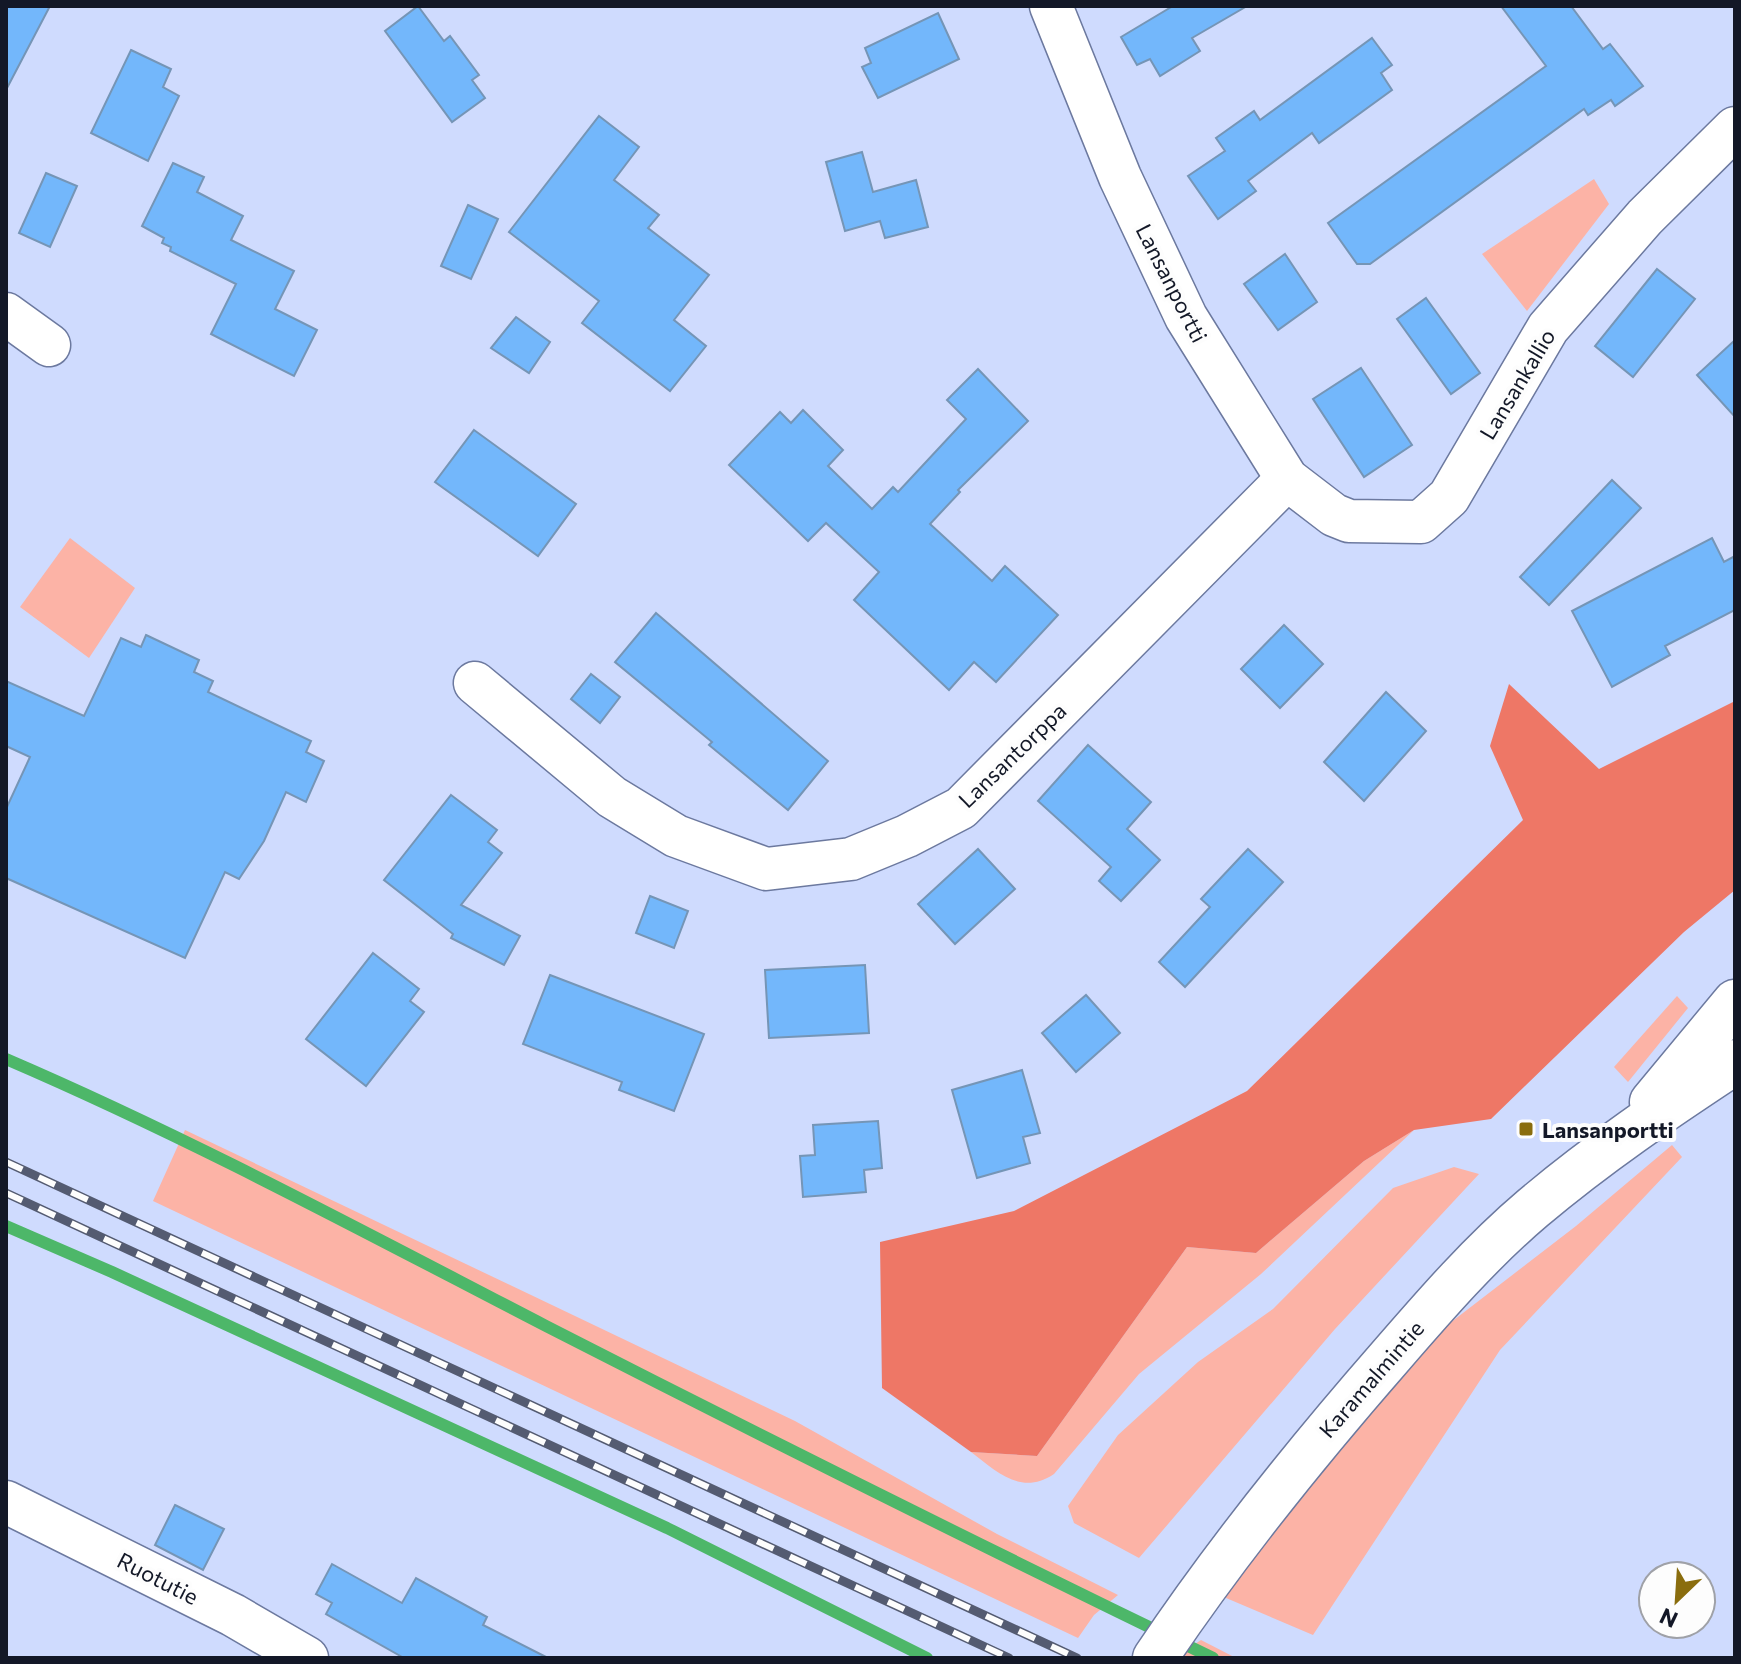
<svg xmlns="http://www.w3.org/2000/svg" width="1741" height="1664" font-family="Commissioner,sans-serif">
<style>
.green{fill:#fcb3a6}
.forest{fill:#e76}
.lines{fill:none;stroke-linecap:round;stroke-linejoin:round}
.stream{stroke:#4db769;stroke-width:12}
.building{fill:#73b7fb;stroke:#7595b6;stroke-width:2}
.minor-casing{stroke:#6c799f;stroke-width:45}
.tertiary-casing{stroke:#6c799f;stroke-width:47}
.minor{stroke:#fff;stroke-width:42}
.tertiary{stroke:#fff;stroke-width:44}
.rail-casing{stroke:#545b71;stroke-width:9}
.rail{stroke:#fdfdfd;stroke-width:6;stroke-dasharray:18;stroke-linecap:butt}
.poi-dot{fill:#8a6d0e;stroke:#fdfdfd;stroke-width:3}
.labels{text-anchor:middle;dominant-baseline:central;stroke-width:8;stroke-linejoin:round;paint-order:stroke}
.street-label{font-size:22px;fill:#131827;stroke:#fdfdfd}
.poi-label{font-size:22px;font-weight:bold;fill:#131827;stroke:#fdfdfd;text-anchor:start}
</style>
<rect width="100%" height="100%" fill="#cfdbfe"/>
<!-- green -->
<g class="green">
<path d="M1594 179 1609 204 1527 311 1482 254Z"/>
<path d="M70 538 135 588 89 658 20 607Z"/>
<path d="M1677 996 1688 1008 1628 1082 1614 1067Z"/>
<path d="M185 1130 795 1421 997 1534 1118 1595 1094 1615 1078 1638 153 1201Z"/>
<path d="M1414 1130 1261 1274 1139 1374 1054 1474C1021 1496 997 1472 971 1452L1037 1456 1187 1247 1256 1253 1364 1161Z"/>
<path d="M1672 1145 1682 1157 1500 1350 1313 1635 1219 1595 1437 1333 1576 1226Z"/>
<path d="M1454 1167 1479 1174 1335 1329 1139 1558 1074 1523 1068 1506 1118 1435 1198 1362 1273 1309 1393 1188Z"/>
<path d="M1201 1640 1236 1658H1174Z"/>
</g>
<!-- forest -->
<path class="forest" d="M1509 684 1599 769 1735 701V890L1684 932 1491 1119 1414 1130 1364 1161 1256 1253 1187 1247 1037 1456 971 1452 882 1388 880 1242 1014 1211 1247 1091 1523 820 1490 746Z"/>
<g class="lines">
<!-- stream -->
<g class="stream">
<path d="M6 1059C190 1138 368 1234 546 1326 767 1439 990 1550 1213 1658"/>
<path d="M6 1226 112 1272 667 1528 927 1658"/>
</g>
</g>
<!-- building -->
<g class="building">
<path d="M6 6H50L6 90Z"/>
<path d="M418 6 444 41 450 36 479 75 472 80 485 98 452 122 385 31Z"/>
<path d="M1173 6H1247L1192 38 1200 51 1160 76 1150 59 1137 65 1121 37Z"/>
<path d="M1501 6H1571L1603 49 1610 44 1643 86 1615 106 1611 100 1588 115 1584 109 1370 264H1357L1328 223 1546 66Z"/>
<path d="M938 13 959 59 878 98 862 67 871 63 865 48Z"/>
<path d="M1372 38 1392 65 1381 73 1392 90 1319 143 1312 133 1248 181 1256 191 1218 219 1188 176 1225 151 1216 138 1254 111 1260 120Z"/>
<path d="M131 50 171 69 163 87 179 96 148 161 91 133Z"/>
<path d="M599 116 639 147 614 180 659 215 648 228 709 275 674 320 706 346 670 391 582 323 599 301 509 232Z"/>
<path d="M862 152 873 192 916 180 928 227 885 238 880 221 845 231 826 162Z"/>
<path d="M173 163 204 177 197 192 243 216 231 240 294 271 275 309 317 330 294 376 211 334 236 284 170 251 171 247 162 243 164 238 142 226Z"/>
<path d="M46 173 77 186 50 247 19 233Z"/>
<path d="M468 205 498 219 471 279 441 266Z"/>
<path d="M1285 254 1317 302 1278 330 1244 284Z"/>
<path d="M1657 269 1695 299 1633 377 1595 346Z"/>
<path d="M1426 298 1480 373 1451 394 1397 319Z"/>
<path d="M516 317 550 342 529 373 491 348Z"/>
<path d="M1735 340V417L1697 375Z"/>
<path d="M1361 368 1412 445 1364 477 1313 399Z"/>
<path d="M978 369 1028 421 958 490 960 492 930 524 992 581 1005 566 1058 615 996 682 974 662 949 690 854 600 879 572 826 523 808 541 729 465 780 412 791 423 803 410 843 450 828 466 872 509 893 487 898 492 966 419 947 400Z"/>
<path d="M474 430 576 504 538 556 435 482Z"/>
<path d="M1612 480 1641 508 1549 605 1520 577Z"/>
<path d="M1712 538 1724 562 1735 556V610L1665 646 1670 655 1612 687 1572 611Z"/>
<path d="M656 613 828 761 788 810 709 745 712 742 615 662Z"/>
<path d="M1284 625 1323 664 1280 708 1241 669Z"/>
<path d="M146 635 199 660 194 672 213 681 208 692 311 741 306 752 324 761 306 802 286 792 264 841 239 879 225 872 185 958 6 878V809L30 757 6 746V681L84 716 121 638 141 647Z"/>
<path d="M591 674 620 697 600 723 571 699Z"/>
<path d="M1386 692 1426 731 1364 801 1324 762Z"/>
<path d="M1088 745 1151 802 1127 829 1160 860 1121 901 1099 881 1111 867 1038 801Z"/>
<path d="M451 795 497 830 488 842 502 853 461 905 520 936 504 965 451 938 453 934 384 880Z"/>
<path d="M978 849 1015 889 955 944 918 904Z"/>
<path d="M1248 849 1283 882 1185 987 1159 962 1210 907 1201 899Z"/>
<path d="M650 896 688 911 674 948 636 933Z"/>
<path d="M373 953 419 989 410 1001 424 1012 366 1086 306 1039Z"/>
<path d="M865 965 869 1033 769 1038 765 970Z"/>
<path d="M550 975 704 1034 674 1111 619 1090 622 1082 523 1044Z"/>
<path d="M1086 995 1120 1033 1076 1072 1042 1033Z"/>
<path d="M1022 1070 1040 1133 1023 1137 1030 1163 977 1178 952 1090Z"/>
<path d="M878 1121 882 1168 864 1170 866 1192 803 1197 800 1156 815 1155 813 1125Z"/>
<path d="M175 1505 224 1529 203 1570 155 1545Z"/>
<path d="M332 1564 402 1603 416 1578 487 1617 483 1625 548 1658H404L326 1614 332 1603 316 1594Z"/>
</g>
<g class="lines">
<defs>
<g id="minor">
<path d="M1051 6 1120 177 1186 317 1287 479 1334 515 1349 521 1421 522 1449 497 1548 328 1645 217 1735 128"/>
<path d="M6 314 49 345"/>
<path d="M475 683 612 797 676 836 766 869 851 859 907 836 961 808 1287 479"/>
<path d="M6 1502 233 1615 307 1658"/>
</g>
<g id="tertiary">
<path d="M1652 1102 1735 1002"/>
<path d="M1155 1658C1226 1552 1307 1452 1390 1357 1435 1305 1481 1252 1533 1208 1597 1154 1665 1108 1735 1062"/>
</g>
</defs>
<!-- minor casing -->
<use href="#minor" class="minor-casing"/>
<!-- tertiary casing -->
<use href="#tertiary" class="tertiary-casing"/>
<!-- minor -->
<use href="#minor" class="minor"/>
<!-- tertiary -->
<use href="#tertiary" class="tertiary"/>
<defs>
<g id="rail">
<path d="M6 1162 1077 1658"/>
<path d="M6 1193 1009 1658"/>
</g>
</defs>
<!-- rail casing -->
<use href="#rail" class="rail-casing"/>
<!-- rail -->
<use href="#rail" class="rail"/>
</g>
<!-- markers -->
<rect class="poi-dot" x="1518" y="1121" width="16" height="16" rx="4"/>
<g class="labels">
<!-- street labels -->
<g class="street-label">
<text transform="translate(1172 283) rotate(63)">Lansanportti</text>
<text transform="translate(1517 384) rotate(-59)">Lansankallio</text>
<text transform="translate(1012 755) rotate(-44)">Lansantorppa</text>
<text transform="translate(1371 1379) rotate(-49)">Karamalmintie</text>
<text transform="translate(158 1578) rotate(27)">Ruotutie</text>
</g>
<!-- poi labels -->
<g class="poi-label">
<text x="1542" y="1129">Lansanportti</text>
</g>
</g>
<!-- border -->
<rect width="1741" height="1664" fill="none" stroke="#131827" stroke-width="16"/>
<!-- north arrow -->
<g transform="translate(1677 1600) rotate(205)"><circle r="38" fill="#fdfdfd" stroke="#9fa1a7" stroke-width="2"/>
<path d="M0-6L14 30L0 20L-14 30Z" fill="#8a6d0e"/>
<text y="-12" font-size="22" font-weight="bold" text-anchor="middle" fill="#131827">N</text>
</g>
</svg>
